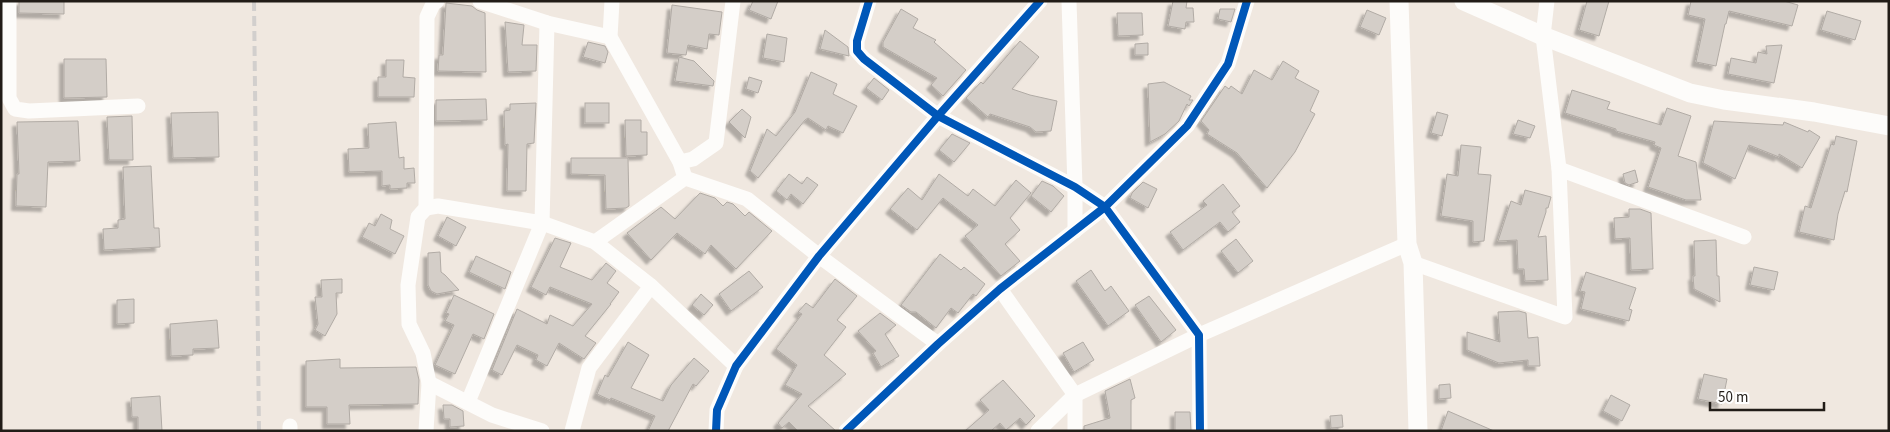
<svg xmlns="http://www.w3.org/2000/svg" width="1890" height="432" font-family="'Source Sans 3',sans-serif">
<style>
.building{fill:#d4cec8;stroke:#b1aba5;filter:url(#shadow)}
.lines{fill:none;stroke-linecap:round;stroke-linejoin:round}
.minor{stroke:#fdfcfa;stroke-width:15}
.tertiary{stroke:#fdfcfa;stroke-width:19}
.rail{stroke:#d2cfcd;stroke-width:4;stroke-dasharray:10 5;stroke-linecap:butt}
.cycleway-casing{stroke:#fff;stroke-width:11}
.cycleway{stroke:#0057b8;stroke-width:8}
</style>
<defs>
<filter id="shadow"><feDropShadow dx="-4.5" dy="4.5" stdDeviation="1" flood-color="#0004"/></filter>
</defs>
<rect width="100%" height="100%" fill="#f0e8e0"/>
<!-- building -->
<g class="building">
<path d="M19 1H64V14L19 13Z"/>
<path d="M753 1H778L771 19 749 10Z"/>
<path d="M1173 1H1187L1186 8H1193L1194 22H1186L1185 29 1168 26Z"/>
<path d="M1587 1H1609L1599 36 1579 30Z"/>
<path d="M1691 1H1784L1798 5 1792 26 1729 11 1726 24H1725L1716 66 1696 62 1705 19 1688 15Z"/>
<path d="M446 3 472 6 477 10 485 13 486 72 438 71 439 55H443Z"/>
<path d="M672 5 722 12 719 35 709 34 707 49 688 45 686 55 667 53Z"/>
<path d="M901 9 918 19 913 28 936 40 934 42 966 70 943 96 931 85 937 78 883 47V42Z"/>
<path d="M1220 9H1235L1231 22 1218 19Z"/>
<path d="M1367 10 1386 18 1379 35 1360 27Z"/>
<path d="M1827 11 1861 21 1855 40 1821 30Z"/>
<path d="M1117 13H1142L1143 35 1118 36Z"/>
<path d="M505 22 524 25 522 45H537L536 71 508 72Z"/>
<path d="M825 30 848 47 849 56 820 49Z"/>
<path d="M767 34 787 38 784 62 763 58Z"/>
<path d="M1020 41 1039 57 1012 89 1030 95 1057 101 1051 131 1036 132 1030 127 990 114 988 117 966 98 981 82 983 84Z"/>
<path d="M588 42 605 46 608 52 605 63 583 57Z"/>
<path d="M1148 43V55H1135V44Z"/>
<path d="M1782 45 1774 83 1728 74 1731 58 1756 63 1758 52 1767 54 1766 46Z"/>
<path d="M679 57 694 61 714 81 713 86 675 81Z"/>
<path d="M64 59H106L107 97 64 98Z"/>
<path d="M386 60H404L403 77 415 78 414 97H378V77H386Z"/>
<path d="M1283 61 1299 71 1295 78 1319 91 1310 111 1315 114 1295 152 1267 188 1237 153 1207 134 1209 130 1201 121 1225 86 1229 89 1231 86 1242 94 1254 70 1272 80Z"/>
<path d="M811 72 837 84 833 94 857 106 843 133 828 126 826 130 808 118 805 120 758 178 750 171 767 129 776 136 795 112Z"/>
<path d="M749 77 762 81 758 93 746 89Z"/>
<path d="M874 78 889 90 882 100 866 88Z"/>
<path d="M1164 82 1191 96 1189 100H1193L1189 106 1187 104 1179 121 1165 134 1150 142 1148 84Z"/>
<path d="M1572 90 1610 102 1607 109 1661 125 1667 108 1691 116 1678 156 1696 162 1701 200H1686L1648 187 1661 148 1654 145 1655 142 1616 131V129L1565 113Z"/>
<path d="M486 99 487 120 436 121V100Z"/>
<path d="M536 103 534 143 527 144 526 191H507L508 144 505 145 504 111 510 110V104Z"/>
<rect x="585" y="103" width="24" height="20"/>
<path d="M742 109 751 117 745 138 729 122Z"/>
<path d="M218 112 219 157 173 158 171 113Z"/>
<path d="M1437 112 1448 115 1442 136 1431 133Z"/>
<path d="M132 116 133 160H109L107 117Z"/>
<path d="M625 120H641V132H647V155L626 156Z"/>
<path d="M1518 120 1535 126 1530 138 1513 134Z"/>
<path d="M78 121 80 161 48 162 46 207 16 206 17 174H19L17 122Z"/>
<path d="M1714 121 1783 125 1784 122 1808 132 1809 130 1820 137 1802 168 1779 154V157L1749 145 1735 179 1703 163Z"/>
<path d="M396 122 399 158 404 157V169L414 168 415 183H407V188L390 189V185L382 186V171L349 172 348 149 369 148 368 124Z"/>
<path d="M952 134 970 143 954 162 939 150Z"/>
<path d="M1836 136 1857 141 1847 192 1845 191 1838 214 1834 240 1799 232 1805 206 1811 208 1831 144 1834 145Z"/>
<path d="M1461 145 1481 147 1478 174 1491 175 1484 241 1473 242V221L1441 216 1447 174 1458 176Z"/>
<path d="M571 158H628L629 206 626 208 606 209 605 175 571 174Z"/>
<path d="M151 166 154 228H159L160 247 104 250 103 229 118 228V220L125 219 123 167Z"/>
<path d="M1635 170 1638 182 1629 185 1625 183 1623 174Z"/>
<path d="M789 174 802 184 807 177 818 185 803 204 791 194 787 200 776 191Z"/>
<path d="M939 174 968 196 973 189 995 206 1016 180 1031 193 1010 218 1020 230 1005 244 1020 261 1001 276 965 236 978 225 943 198 917 230 890 209 908 188 922 200Z"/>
<path d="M1042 181 1053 186 1064 196 1051 212 1031 196Z"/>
<path d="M1143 182 1157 189 1148 208 1130 198 1132 193Z"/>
<path d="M1223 184 1240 206 1232 212 1240 222 1228 232 1220 222 1183 250 1170 232 1207 205 1203 201Z"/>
<path d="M1525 190 1551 197 1548 208H1546V212L1538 237 1546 236 1548 280 1525 281 1524 269H1518L1517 240 1498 241 1511 201 1521 205Z"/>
<path d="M700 193 715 198 723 206 727 202 733 204 745 216 749 212 772 231 736 269 711 245 705 254 677 233 651 260 627 233 661 207 675 219Z"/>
<path d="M1629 209H1640L1651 213 1653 269 1631 270 1630 238 1615 239 1614 218 1629 217Z"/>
<path d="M381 214 392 220 390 229 404 236 395 254 362 237 369 223 375 226Z"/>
<path d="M447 217 466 227 456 246 438 236Z"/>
<path d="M555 238 571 243 560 267 592 280 606 263 616 271 607 283 619 292 610 304H611L585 336 596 343 584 359 559 343 547 366 536 360 538 355 517 345 502 375 492 370 517 309 547 324 550 315 573 326 592 304 550 287 546 295 531 287Z"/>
<path d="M1236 239 1253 261 1238 273 1221 251Z"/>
<path d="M1716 240 1717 276H1719L1720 302 1694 289 1693 276H1695L1694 241Z"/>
<path d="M440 252 441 272 445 275 459 290 437 294 431 291 428 285V253Z"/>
<path d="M940 254 961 270 964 267 985 284 976 296 973 294 958 313 951 308 936 328 916 312H911L901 305Z"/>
<path d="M476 256 511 272 505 289 469 272Z"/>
<path d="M1754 267 1778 272 1774 290 1750 285Z"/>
<path d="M1091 270 1105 291 1111 286 1129 311 1108 326 1076 281Z"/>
<path d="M749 271 763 287 731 311 719 294Z"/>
<path d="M1586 272 1636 288 1629 309 1632 310 1629 321 1581 309 1585 292 1580 291Z"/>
<path d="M342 279V293H336L337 314 325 336 315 330 318 324 315 297H322L321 280Z"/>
<path d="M835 279 857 296 837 320 846 327 824 355 846 374 808 406 836 431H798L789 422 782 428 778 423 802 394 785 385 797 365 776 349 802 314 798 312 806 303 813 308Z"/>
<path d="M701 294 713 305 704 315 692 305Z"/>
<path d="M454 295 494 314 484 339 473 334 455 374 435 365 454 325 445 321 449 314 446 313Z"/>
<path d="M1149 296 1176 330 1161 342 1135 305Z"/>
<path d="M134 299V323L117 324V300Z"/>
<path d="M1519 311 1526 313 1528 338 1538 337 1540 366H1528V360L1499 363 1467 350V332L1500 342 1498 312Z"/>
<path d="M880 313 896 325 885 334 899 356 881 367 873 353 876 351 858 331Z"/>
<path d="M217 320 219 348 193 349V355L171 356 170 324Z"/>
<path d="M628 342 649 355 631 388 663 401 671 385 694 358 709 371 696 386 693 384 668 431H648L655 416 611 398 610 400 597 394 605 375 608 377Z"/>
<path d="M1083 342 1094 360 1074 372 1063 353Z"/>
<path d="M340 359V368L416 367 419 380 418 404 349 405 350 424H327V407H306V361Z"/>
<path d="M1704 374 1727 379 1722 404 1698 399Z"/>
<path d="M1130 379 1135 398 1131 400V431H1084V426L1110 418 1105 391Z"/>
<path d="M1003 380 1035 416 1026 425 1020 418 1006 430 1000 423 991 431H965L989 410 980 400Z"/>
<path d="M1450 384 1451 398 1439 399V385Z"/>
<path d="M1611 395 1630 405 1622 421 1603 411Z"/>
<path d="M160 396 162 431H138V417H132L131 398Z"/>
<path d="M443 405H452L463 411 464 426 450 427V419H444Z"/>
<path d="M1448 411 1494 431H1441Z"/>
<path d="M1175 412H1190L1191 431H1175Z"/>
<path d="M1342 415 1343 427 1331 428 1330 416Z"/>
</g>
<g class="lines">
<!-- minor -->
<g class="minor">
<path d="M9 1V98L15 109 29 111 138 106"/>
<path d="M480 1 547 23 610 37"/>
<path d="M869 1 857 41V51L864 59 938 116 1075 187 1105 207 1199 335 1200 431"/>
<path d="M1069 1 1075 187V231"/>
<path d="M680 162 693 159 716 143 733 1"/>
<path d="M1559 169 1744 237"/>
<path d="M685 178 747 199 819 256 938 344"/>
<path d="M426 208 438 206 542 223 547 23"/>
<path d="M595 242 685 178 680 162 610 37 612 1"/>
<path d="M1413 263 1565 317 1559 169 1543 36 1547 1"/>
<path d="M1000 289 1075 395V431"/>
<path d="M429 383 492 415 542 431"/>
<path d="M468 402 542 223 595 242 651 286 736 366"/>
<path d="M290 431V426"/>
<path d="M426 431 429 383 423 353 409 324 408 285 418 217 426 208 427 17 433 4 437 1"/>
<path d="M572 431 589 368 651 286"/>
<path d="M716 431 717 410 736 366 819 256 938 116 1040 1"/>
<path d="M846 431 938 344 1000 289 1105 207 1187 126 1228 64 1247 1"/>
<path d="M1038 431 1075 395 1199 335 1407 244"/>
</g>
<!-- tertiary -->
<g class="tertiary">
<path d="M1399 1 1407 244 1413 263 1418 431"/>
<path d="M1464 1 1543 36 1690 93 1724 100 1814 112 1889 126"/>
</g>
<!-- rail -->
<path class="rail" d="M254 1 259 431"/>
<defs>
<g id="cycleway">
<path d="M869 1 857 41V51L864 59 938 116 1075 187 1105 207 1199 335 1200 431"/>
<path d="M716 431 717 410 736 366 819 256 938 116 1040 1"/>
<path d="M846 431 938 344 1000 289 1105 207 1187 126 1228 64 1247 1"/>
</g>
</defs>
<!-- cycleway casing -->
<use href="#cycleway" class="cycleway-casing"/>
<!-- cycleway -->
<use href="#cycleway" class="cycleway"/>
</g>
<!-- border -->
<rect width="1890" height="432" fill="none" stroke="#211c17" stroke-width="5"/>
<!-- scale -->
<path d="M1710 402v8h114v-8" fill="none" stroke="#211c17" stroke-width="2.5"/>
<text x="1718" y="402" font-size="15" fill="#211c17" stroke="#ffffff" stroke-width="4" paint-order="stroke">50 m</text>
</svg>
